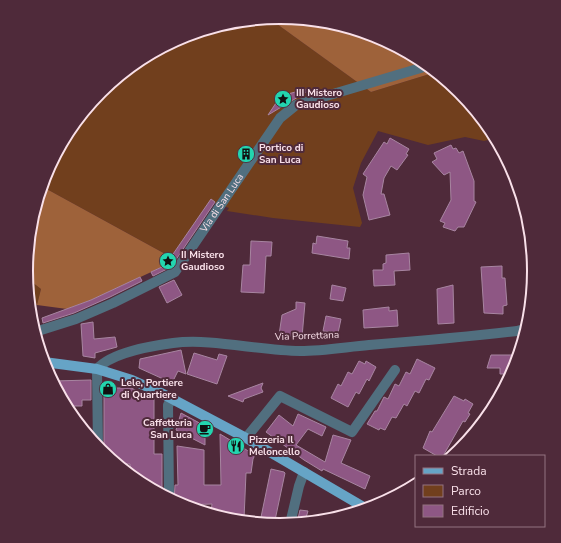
<svg xmlns="http://www.w3.org/2000/svg" width="561" height="543" font-family="'Nunito Sans',sans-serif">
<style>
.green{fill:#713f1d}
.forest{fill:#9e623a}
.building{fill:#8e5784;stroke:#a885a1}
.lines{fill:none;stroke-linecap:round;stroke-linejoin:round}
.minor{stroke:#516f7f;stroke-width:10}
.major{stroke:#66a4c6;stroke-width:10}
.labels{text-anchor:middle;dominant-baseline:central;stroke-width:4;stroke-linejoin:round;paint-order:stroke}
.poi-label{font-size:10px;font-weight:bold;fill:#f9e0e9;stroke:#4f2a3a;text-anchor:start}
.street-label{font-size:10px;fill:#f9e0e9;stroke:#4f2a3a}
.rim{fill:none;stroke:#f9e0e9;stroke-width:2}
</style>
<rect width="100%" height="100%" fill="#4f2a3a"/>
<!-- green -->
<g class="green">
<path d="M270 19 371 92 433 73 461 92 492 139 484 141 465 137 428 145 378 131 361 163 353 188 362 223 360 227 273 218 227 211 229 208 210 201 171 257 43 187 45 174 101 91 183 36Z"/>
<path d="M28 279 41 289 37 305 32 304Z"/>
</g>
<!-- forest -->
<g class="forest">
<path d="M281 17 378 36 433 73 371 92 270 19Z"/>
<path d="M43 187 169 256 162 263V267L91 300 67 309 37 305 41 289 28 279 26 271Z"/>
</g>
<!-- building -->
<g class="building">
<path d="M307 89 308 91 268 115 278 100 276 97Z"/>
<path d="M390 138 409 149 406 154 408 155 397 170 391 166 384 178 381 194H384L390 215 369 220 363 195 367 177 363 174 384 142 387 144Z"/>
<path d="M451 145 453 149 456 148 459 153 463 151 474 181V201L476 202 464 227H458L455 231 443 227 445 223 440 221 451 200 450 172 444 175 432 162 437 159 434 153Z"/>
<path d="M211 199 215 202 171 267 153 276 151 272 162 267V263L169 256 171 257Z"/>
<path d="M317 236 348 241 347 248H350L349 259 312 253 313 243 316 244Z"/>
<path d="M251 241 272 242 271 256H266L264 293 241 292 243 265H250Z"/>
<path d="M409 253 410 270 394 271 395 285 374 286 373 270H383V264L386 263V255Z"/>
<path d="M502 266V278H505L507 305 503 306V314L484 313 481 267Z"/>
<path d="M140 277 142 281 110 297 74 313 43 323 42 318 91 300Z"/>
<path d="M174 280 182 295 167 303 159 287Z"/>
<path d="M332 285 346 288 343 301 330 299Z"/>
<path d="M453 285 454 323 438 324 437 289Z"/>
<path d="M296 302 305 303 302 337 279 335 282 315 296 309Z"/>
<path d="M389 307V311L397 310 398 326 364 328 363 310Z"/>
<path d="M326 316 341 319 338 333 323 331Z"/>
<path d="M93 322 94 339 115 337 117 347 95 353V358L83 356 81 324Z"/>
<path d="M181 350 186 374 178 371 172 383 139 368 140 359Z"/>
<path d="M194 353 217 360 219 354 227 356 217 384 187 374Z"/>
<path d="M491 355H518L516 369 512 374H500V368H487Z"/>
<path d="M417 359 435 368 429 380 426 379 419 393 415 391 407 406 404 404 396 418 392 417 385 430 380 428 379 430 367 424 375 411H377L384 397 388 399 395 384 399 386 406 372 410 374Z"/>
<path d="M359 361 365 364 366 361 376 367 369 381 367 379 359 394 356 392 348 407 331 398 338 384 341 386 348 372 352 374Z"/>
<path d="M91 380V400H82V406H70L53 381Z"/>
<path d="M263 383 261 388 263 392 244 399 243 402 228 396Z"/>
<path d="M104 388H131L154 398V454H162V493L130 471V464H120L102 453 104 448Z"/>
<path d="M454 396 464 401 465 399 473 404 468 413 470 414 465 422 463 421 443 456H437L423 448 430 431 432 432Z"/>
<path d="M181 413 205 426V445L176 430Z"/>
<path d="M298 414 326 427 322 436 308 429 296 445 325 462 333 435 351 440 341 463 370 476 365 489 323 469 322 471 304 460 266 432 279 415 293 426Z"/>
<path d="M220 434 255 455 253 459 251 473H246L244 519 211 512 212 504 180 505 174 501 175 485H178L177 446 204 450V485H221Z"/>
<path d="M271 469 284 472 285 473 274 525 260 522Z"/>
<path d="M300 510 308 511 305 521 297 523Z"/>
</g>
<g class="lines">
<!-- minor -->
<g class="minor">
<path id="s1" d="M38 331 76 319 113 303 175 272 280 118 296 105 424 67"/>
<path d="M246 438 280 396 352 432 395 370"/>
<path d="M98 448 97 369C112 352 151 346 173 343 213 338 259 351 300 351 323 351 346 347 369 345 419 341 468 337 517 331L524 329"/>
<path d="M169 497 168 405 173 398"/>
<path d="M290 524 299 486 304 472"/>
</g>
<!-- major -->
<path class="major" d="M44 362 97 369 132 380 161 393 246 438 367 509"/>
</g>
<!-- icons -->
<defs>
<symbol id="sight-disc" viewBox="-11 -11 22 22"><circle r="9.5" fill="#23d5af" stroke="#4f2a3a"/><path d="M0-6L1.8-2.2L6-1.7L2.9 1.2L3.7 5.4L0 3.3L-3.7 5.4L-2.9 1.2L-6-1.7L-1.8-2.2Z" fill="#111"/></symbol>
<symbol id="building-disc" viewBox="-11 -11 22 22"><circle r="9.5" fill="#23d5af" stroke="#4f2a3a"/><path d="M-4-6H4V6H1V3H-1V6H-4ZM-2.5-4.3h1.7v1.8h-1.7ZM.8-4.3h1.7v1.8H.8ZM-2.5-1h1.7V.8h-1.7ZM.8-1h1.7V.8H.8Z" fill="#111"/></symbol>
<symbol id="shop-disc" viewBox="-11 -11 22 22"><circle r="9.5" fill="#23d5af" stroke="#4f2a3a"/><path d="M-5-2.5h2.3a2.7 3.5 0 0 1 5.4 0H5L5.5 6h-11ZM-1.5-2.5h3a1.5 2.3 0 0 0-3 0Z" fill="#111"/></symbol>
<symbol id="cafe-disc" viewBox="-11 -11 22 22"><circle r="9.5" fill="#23d5af" stroke="#4f2a3a"/><path d="M-5.5-4.5H6V0H3Q3 3.5 0 3.5H-2.5Q-5.5 3.5-5.5 0ZM3-3.2v2h1.7v-2ZM-6 4.5H4V6H-6Z" fill="#111"/></symbol>
<symbol id="restaurant-disc" viewBox="-11 -11 22 22"><circle r="9.5" fill="#23d5af" stroke="#4f2a3a"/><path d="M-5-6h1v4h1v-4h1v4h1v-4h1v5L-1.5 .5V6h-2V.5L-5-1ZM5-6V6H3V1.5H1.5Q1.5-4 5-6Z" fill="#111"/></symbol>
</defs>
<g fill-rule="evenodd">
<use href="#sight-disc" x="273" y="89" width="20" height="20"/>
<use href="#building-disc" x="236" y="144" width="20" height="20"/>
<use href="#sight-disc" x="158" y="251" width="20" height="20"/>
<use href="#shop-disc" x="98" y="379" width="20" height="20"/>
<use href="#cafe-disc" x="195" y="419" width="20" height="20"/>
<use href="#restaurant-disc" x="226" y="436" width="20" height="20"/>
</g>
<g class="labels">
<!-- poi labels -->
<g class="poi-label">
<text x="296" y="93">III Mistero<tspan x="296" dy="12">Gaudioso</tspan></text>
<text x="259" y="148">Portico di<tspan x="259" dy="12">San Luca</tspan></text>
<text x="181" y="255">II Mistero<tspan x="181" dy="12">Gaudioso</tspan></text>
<text x="121" y="383">Lele, Portiere<tspan x="121" dy="12">di Quartiere</tspan></text>
<text x="192" y="423" text-anchor="end">Caffetteria<tspan x="192" dy="12">San Luca</tspan></text>
<text x="249" y="440">Pizzeria Il<tspan x="249" dy="12">Meloncello</tspan></text>
</g>
<!-- street labels -->
<g class="street-label">
<text stroke="none"><textPath href="#s1" startOffset="233">Via di San Luca</textPath></text>
<text transform="translate(307 336) rotate(-2)">Via Porrettana</text>
</g>
</g>
<!-- crop -->
<path d="M0 0H561V543H0ZM33 271a247 247 0 1 1 494 0a247 247 0 1 1-494 0Z" fill="#4f2a3a" fill-rule="evenodd"/>
<path class="rim" d="M33 271a247 247 0 1 1 494 0a247 247 0 1 1-494 0Z"/>
<!-- legend -->
<rect x="415" y="455" width="130" height="72" fill="#4f2a3a" stroke="#937380"/>
<rect x="423" y="468" width="20" height="6" fill="#66a4c6" stroke="#937380"/>
<text x="451" y="475" font-size="12" fill="#f9e0e9">Strada</text>
<rect x="423" y="485" width="20" height="12" fill="#713f1d" stroke="#937380"/>
<text x="451" y="495" font-size="12" fill="#f9e0e9">Parco</text>
<rect x="423" y="505" width="20" height="12" fill="#8e5784" stroke="#937380"/>
<text x="451" y="515" font-size="12" fill="#f9e0e9">Edificio</text>
</svg>
